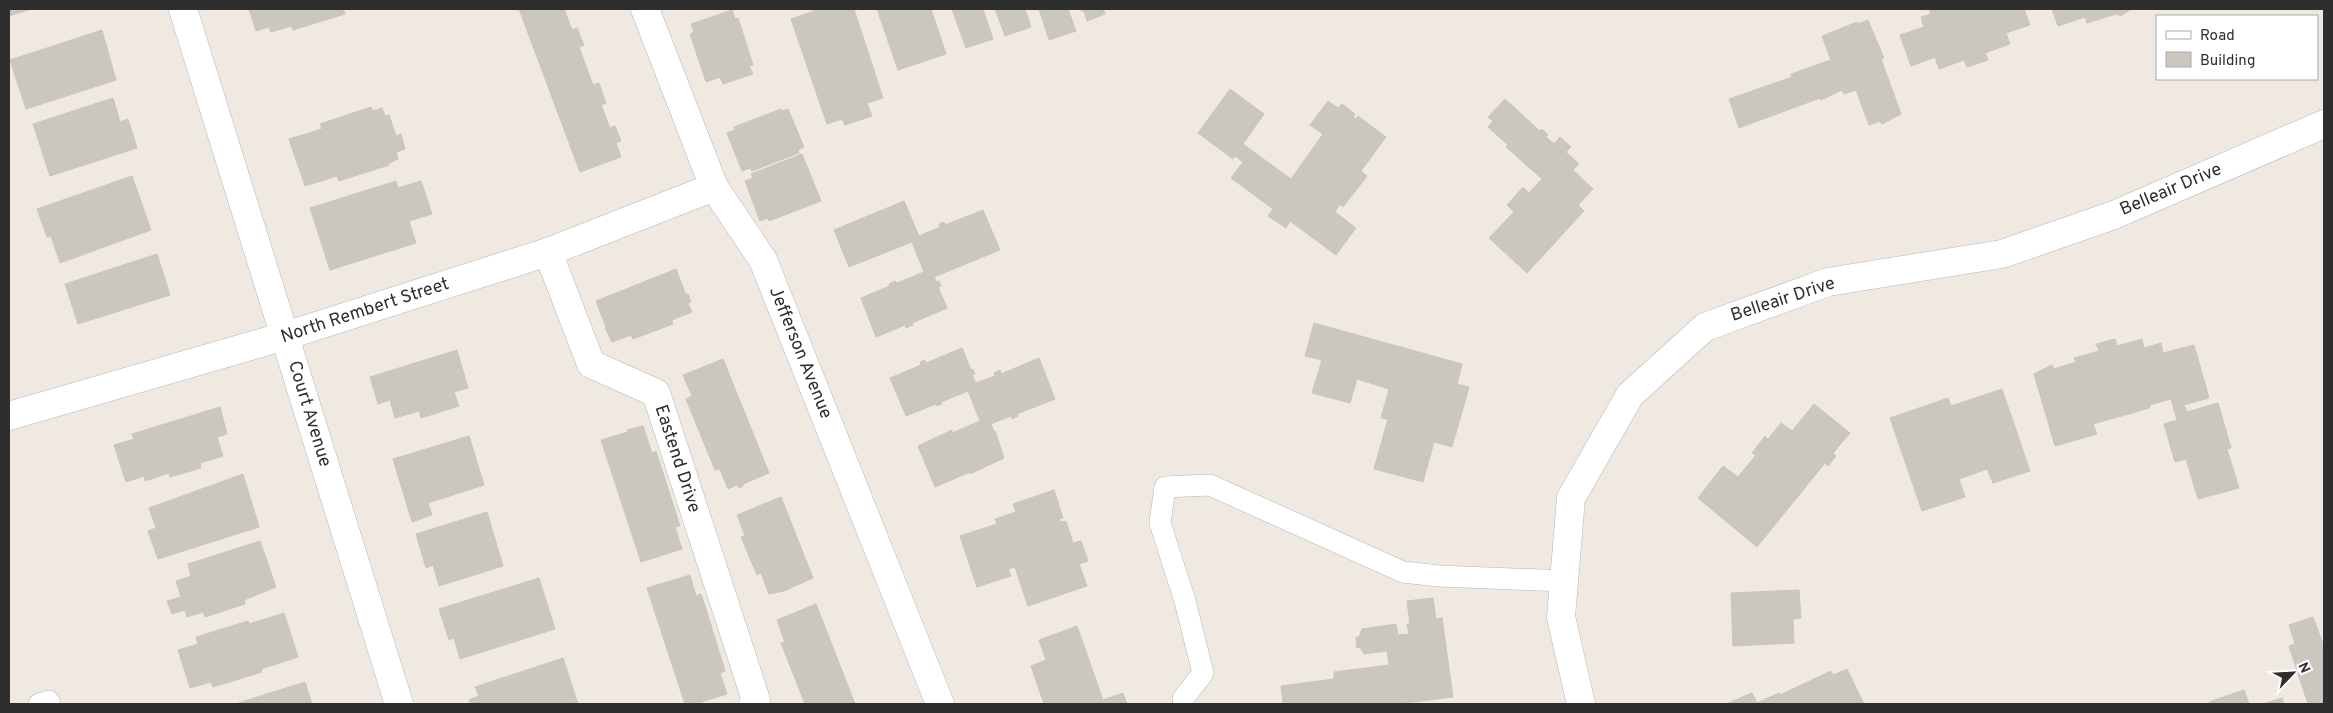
<svg xmlns="http://www.w3.org/2000/svg" width="2333" height="713" font-family="Overpass,sans-serif">
<style>
.building{fill:#cbc7bf;stroke:#cbc5ba}
.lines{fill:none;stroke-linecap:round;stroke-linejoin:round}
.service-casing{stroke:#b4b7c1;stroke-width:22}
.minor-casing{stroke:#b4b7c1;stroke-width:29}
.service{stroke:#fff;stroke-width:21}
.minor{stroke:#fff;stroke-width:28}
.labels{text-anchor:middle;dominant-baseline:central;stroke-width:5;stroke-linejoin:round;paint-order:stroke}
.street-label{font-size:18px;fill:#2e2e2e;stroke:#fff}
</style>
<rect width="100%" height="100%" fill="#efe9e1"/>
<!-- building -->
<g class="building">
<path d="M9 9H31L9 16Z"/>
<path d="M249 9H343L345 14 293 30 291 26 271 32 269 27 256 31Z"/>
<path d="M519 9H564L572 30 577 28 584 45 579 47 593 85 599 83 606 103 601 105 610 128 615 126 621 141 616 143 621 157 580 172Z"/>
<path d="M814 9H854L883 98 867 103 872 116 845 125 842 119 827 124 791 19 814 11Z"/>
<path d="M877 9H931L946 54 898 70Z"/>
<path d="M952 9H983L993 39 966 48Z"/>
<path d="M995 9H1025L1031 27 1005 36Z"/>
<path d="M1039 9H1068L1076 31 1049 40Z"/>
<path d="M1081 9H1103L1105 14 1087 21 1084 11H1082Z"/>
<path d="M1929 9H2024L2030 25 2006 33 2010 44 1985 53 1988 60 1967 67 1964 60 1939 69 1935 57 1911 66 1900 35 1924 27 1921 17 1931 14Z"/>
<path d="M2052 9H2131L2121 16 2116 14 2087 23 2085 17 2058 26Z"/>
<path d="M732 10 735 19 738 18 753 65 749 66 753 74 723 84 720 77 706 82 690 34 694 32 691 24Z"/>
<path d="M1868 20 1884 58 1881 59 1901 114 1882 124 1880 121 1869 125 1856 90 1844 94 1842 90 1821 100 1820 98 1739 128 1729 99 1792 77 1791 74 1831 60 1822 36 1857 22 1858 24Z"/>
<path d="M102 30 116 80 26 109 10 60Z"/>
<path d="M1230 89 1264 114 1243 144 1291 179 1323 134 1310 125 1328 101 1338 108 1342 104 1355 114 1353 117 1356 119 1358 116 1386 137 1361 171 1367 176 1343 207 1340 204 1335 212 1356 228 1336 255 1290 221 1286 228 1268 216 1273 209 1231 178 1243 162 1235 156 1233 159 1198 133Z"/>
<path d="M113 98 120 122 128 119 137 148 50 176 33 124Z"/>
<path d="M1505 99 1540 131 1542 129 1548 135 1546 137 1554 144 1560 137 1571 147 1566 152 1579 164 1573 170 1593 189 1578 205 1584 211 1527 273 1489 238 1514 212 1507 205 1523 187 1529 193 1542 179 1506 147 1508 145 1488 127 1493 121 1488 117Z"/>
<path d="M371 107 373 111 382 108 385 116 389 115 396 136 401 134 405 149 396 152 398 159 389 163V165L339 181 337 176 305 186 289 139 322 129 320 124Z"/>
<path d="M781 109 782 111 788 109 804 147 798 150 799 153 752 171 750 168 742 171 727 133 735 130 734 127Z"/>
<path d="M802 154 821 201 769 221 768 218 760 221 745 181 753 178 751 174Z"/>
<path d="M132 176 151 230 60 263 51 236 47 237 37 209Z"/>
<path d="M396 181 398 188 421 181 432 214 409 221 416 243 330 270 310 208Z"/>
<path d="M904 201 919 236 940 227 939 224 944 222 945 225 983 210 1000 250 934 277 937 282 939 281 941 286 938 287 947 308 912 323 913 325 906 328 905 325 876 337 861 298 890 286 889 284 895 281 897 283 924 272 912 242 849 267 834 230Z"/>
<path d="M157 254 170 295 78 324 65 284Z"/>
<path d="M676 269 686 295 688 294 691 302 688 303 692 312 672 320 673 324 633 339 631 335 612 342 605 328 606 327 596 301Z"/>
<path d="M1314 323 1462 364 1457 384 1469 387 1452 447 1434 442 1423 482 1374 469 1388 419 1381 418 1389 389 1357 379 1350 403 1312 393 1322 360 1305 356Z"/>
<path d="M2115 339 2117 346 2142 339 2144 348 2161 343 2163 353 2194 345 2209 398 2184 405 2187 412 2218 403 2231 448 2227 449 2239 488 2198 499 2186 459 2175 462 2164 424 2177 420 2171 399 2149 405 2150 408 2093 424 2097 434 2055 446 2034 374 2052 365 2054 369 2076 362 2074 358 2099 351 2096 344Z"/>
<path d="M962 348 971 370 973 369 975 374 972 375 976 383 995 376 994 373 1000 370 1001 374 1039 358 1055 399 1017 414 1018 416 1012 419 1011 416 991 424 994 432 995 431 1004 458 970 474V472L935 487 918 446 952 430V433L980 421 968 391 941 402 942 404 937 406 936 404 906 416 890 378 921 365 920 362 925 360 926 363Z"/>
<path d="M457 350 468 388 454 392 459 406 421 418 419 411 395 418 390 400 378 404 370 377Z"/>
<path d="M723 359 769 473 743 484V486L739 488 737 485 728 489 720 469 715 470 686 399 692 396 683 375Z"/>
<path d="M2002 389 2030 471 1993 483 1987 469 1959 479 1965 497 1922 511 1890 418 1948 398 1951 406Z"/>
<path d="M1814 404 1850 433 1833 453 1836 456 1828 466 1825 463 1757 547 1698 498 1723 466 1738 477 1756 455 1752 453 1765 436 1768 439 1781 423 1792 431Z"/>
<path d="M220 407 227 434 217 437 223 456 200 463 201 468 170 477 169 473 145 481 144 476 126 482 114 445 134 439 132 434Z"/>
<path d="M643 426 652 453 656 451 680 526 675 527 682 549 641 562 601 440 628 432 627 430Z"/>
<path d="M469 436 484 485 428 503 432 515 412 522 393 459Z"/>
<path d="M243 474 259 527 158 559 148 531 156 528 149 508Z"/>
<path d="M1054 490 1063 518 1059 519 1060 522 1066 521 1073 543 1081 541 1088 561 1079 564 1087 586 1028 606 1015 567 1008 569 1011 576 977 587 960 536 997 524 995 519 1016 512 1013 504Z"/>
<path d="M781 497 813 578 784 591 769 594 761 573 757 575 741 537 745 536 737 515Z"/>
<path d="M487 512 503 566 439 586 433 565 426 568 416 534Z"/>
<path d="M260 541 276 587 244 600 245 604 205 617 203 612 187 617 185 610 172 614 167 601 181 597 176 581 191 576 188 564Z"/>
<path d="M690 575 696 596 701 594 707 612 725 671 720 673 727 694 695 704H685L647 588Z"/>
<path d="M539 578 555 629 460 659 454 638 449 640 439 609Z"/>
<path d="M1799 590 1801 618 1793 619 1794 643 1733 646 1731 593Z"/>
<path d="M1433 598 1436 619 1442 618 1453 697 1398 704H1283L1281 686 1334 679V672L1389 665 1387 651 1364 654 1360 647 1357 648 1356 637H1359L1362 629 1396 624 1398 635 1409 634 1407 624H1410L1407 601Z"/>
<path d="M816 604 855 704H805L781 643 785 642 777 620Z"/>
<path d="M284 613 298 657 261 669 262 672 213 687 211 682 190 688 178 650 198 644 196 637 248 621 249 624Z"/>
<path d="M2313 617 2324 647V704H2308L2289 646 2295 644 2289 625Z"/>
<path d="M1077 626 1103 700 1123 693 1127 704H1044L1031 666 1046 660 1039 640Z"/>
<path d="M563 658 578 704H470L469 700 479 696 475 687Z"/>
<path d="M1847 669 1864 704H1726L1752 693 1757 703 1779 693 1780 695 1831 671 1833 675Z"/>
<path d="M305 682 312 704H235Z"/>
<path d="M2244 690 2249 704H2253H2209V702Z"/>
<path d="M2282 698 2284 704H2263Z"/>
</g>
<g class="lines">
<defs>
<g id="service">
<path d="M1183 699 1203 673 1185 601 1160 523 1165 487 1210 485 1403 572 1439 576 1565 581"/>
<path d="M39 704 49 701 50 704"/>
</g>
<g id="minor">
<path d="M183 9 399 704"/>
<path d="M645 9 714 187 763 260 940 704"/>
<path d="M548 252 591 364 656 393 756 700 753 704"/>
<path d="M9 416 285 336 548 252 714 187"/>
<path d="M1581 704 1561 617 1571 498 1630 395 1705 327 1828 282 2002 254 2114 215 2324 124"/>
</g>
</defs>
<!-- service casing -->
<use href="#service" class="service-casing"/>
<!-- minor casing -->
<use href="#minor" class="minor-casing"/>
<!-- service -->
<use href="#service" class="service"/>
<!-- minor -->
<use href="#minor" class="minor"/>
</g>
<g class="labels">
<!-- street labels -->
<g class="street-label">
<text transform="translate(2171 190) rotate(-23)">Belleair Drive</text>
<text transform="translate(1783 300) rotate(-18)">Belleair Drive</text>
<text transform="translate(365 311) rotate(-18)">North Rembert Street</text>
<text transform="translate(800 353) rotate(68)">Jefferson Avenue</text>
<text transform="translate(309 414) rotate(73)">Court Avenue</text>
<text transform="translate(677 459) rotate(72)">Eastend Drive</text>
</g>
</g>
<!-- border -->
<rect width="2333" height="713" fill="none" stroke="#2e2e2e" stroke-width="20"/>
<!-- legend -->
<rect x="2156" y="15" width="162" height="65" fill="#ffffff" stroke="#ababab"/>
<rect x="2166" y="31" width="25" height="8" fill="#ffffff" stroke="#ababab"/>
<text x="2200" y="40" font-size="15" fill="#2e2e2e">Road</text>
<rect x="2166" y="52" width="25" height="15" fill="#cbc7bf" stroke="#ababab"/>
<text x="2200" y="65" font-size="15" fill="#2e2e2e">Building</text>
<!-- north arrow -->
<g transform="translate(2293 673) rotate(65)" stroke="#ffffff" stroke-width="4" paint-order="stroke">
<path d="M0-4L9 19L0 12L-9 19Z" fill="#2e2e2e"/>
<text y="-8" font-size="14" font-weight="bold" text-anchor="middle" fill="#2e2e2e">N</text>
</g>
</svg>
